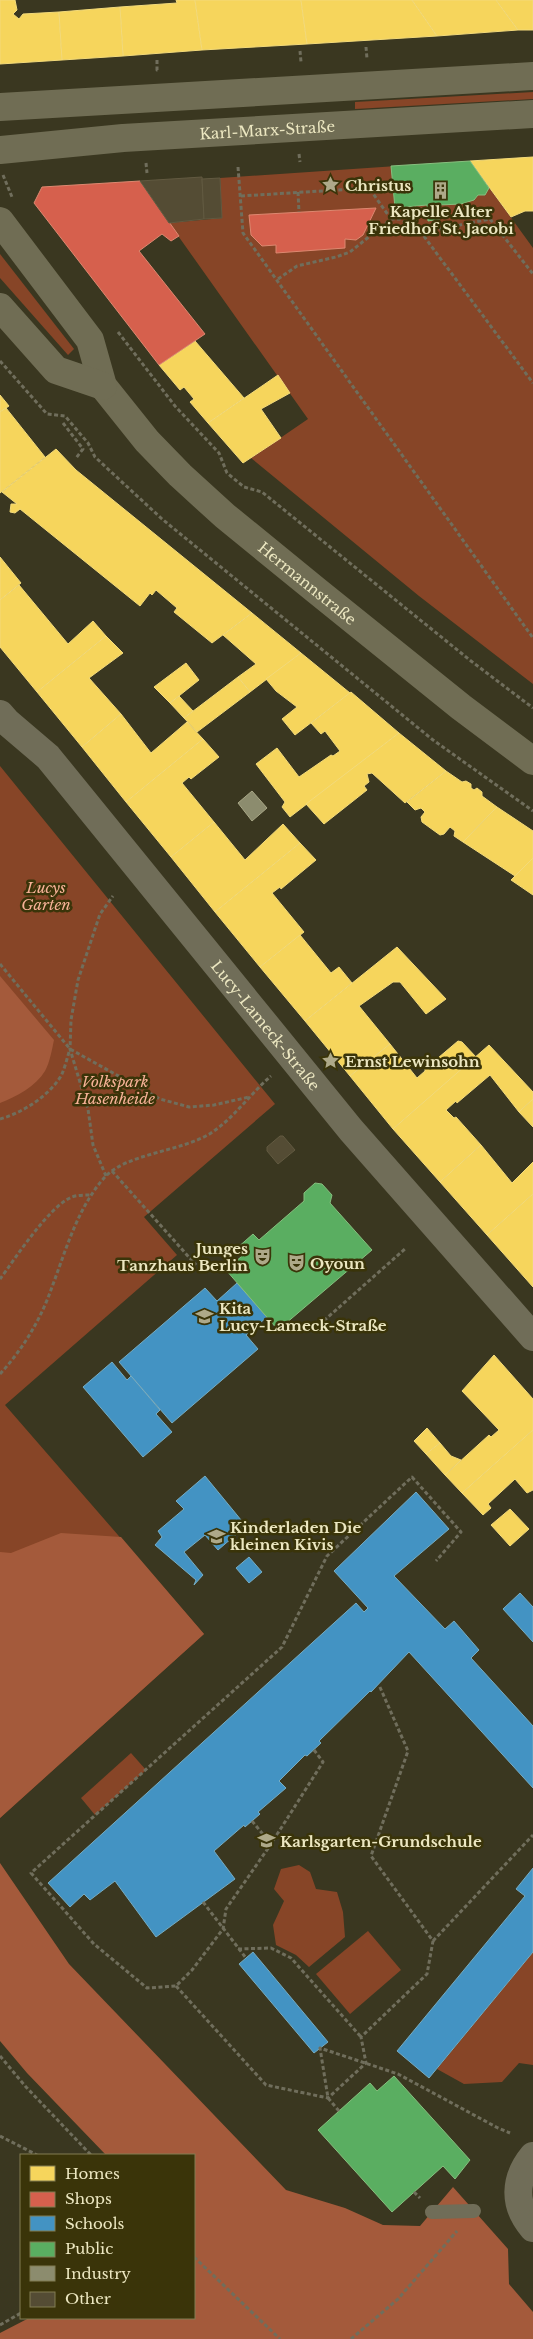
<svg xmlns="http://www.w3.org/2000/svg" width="533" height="2339" font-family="'Libre Baskerville',serif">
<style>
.green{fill:#874527}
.forest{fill:#a45a3b}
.homes{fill:#f6d55c;stroke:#f3da7a}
.shops{fill:#d6604d;stroke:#dd8870}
.schools{fill:#4393c3;stroke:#76acc2}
.public{fill:#5aae61;stroke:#86bf7e}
.industry{fill:#8c8c6e;stroke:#a9a787}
.building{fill:#544c34;stroke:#625a41}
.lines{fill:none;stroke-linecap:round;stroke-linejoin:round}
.path{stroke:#706e5c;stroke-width:3;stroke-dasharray:4 2.5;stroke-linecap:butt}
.service{stroke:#706d58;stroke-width:14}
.minor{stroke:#706d58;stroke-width:28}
.secondary{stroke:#706d54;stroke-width:28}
.labels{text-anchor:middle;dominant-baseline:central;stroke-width:5;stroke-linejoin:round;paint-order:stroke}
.street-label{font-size:15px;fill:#ece7c1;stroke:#3a3409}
.poi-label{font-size:15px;font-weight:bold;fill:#ece7c1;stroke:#3a3409;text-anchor:start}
.park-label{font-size:15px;font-style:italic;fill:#f7b297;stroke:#3a3409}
</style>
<rect width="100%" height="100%" fill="#3a3720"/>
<!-- green -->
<g class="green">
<path d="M533 92V99L355 109V102Z"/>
<path d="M470 161 533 248V684L419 596 251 458 308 419 169 223 222 218 220 178Z"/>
<path d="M0 254 74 349 68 355 0 278Z"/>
<path d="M0 766 275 1104 144 1217 177 1255 5 1405 204 1634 0 1818Z"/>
<path d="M131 1753 146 1770 95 1815 81 1798Z"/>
<path d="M299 1865 310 1872 316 1889 337 1892 343 1912 345 1937 309 1967 296 1955 276 1945 273 1925 284 1901 274 1889 281 1869Z"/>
<path d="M368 1931 401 1970 350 2014 316 1974Z"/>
<path d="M533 1952V2065L519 2063 502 2082 464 2084 437 2069Z"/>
</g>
<!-- forest -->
<g class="forest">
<path d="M0 976 54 1040C52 1049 50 1062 45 1071 36 1086 16 1097 0 1103Z"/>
<path d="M61 1533 121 1537 204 1634 0 1818V1552L11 1553Z"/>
<path d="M0 1863 69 1964 286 2190 345 2208 383 2225 420 2226 453 2187 508 2249 509 2284 533 2312V2339H0V2333L29 2318H194V2155H106L27 2073 0 2041Z"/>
</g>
<!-- homes -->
<g class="homes">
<path d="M0 0H15L17 10 13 14 19 19 23 14 59 12 62 60 0 64Z"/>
<path d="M176 0H195L202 50 123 56 120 7 177 3Z"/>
<path d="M195 0H301L307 44 202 50Z"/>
<path d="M301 0H412L437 36 307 44Z"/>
<path d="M412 0H496L518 30 437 36Z"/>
<path d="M496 0H533V30H518Z"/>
<path d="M120 7 123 56 62 60 59 12Z"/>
<path d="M533 157V211H525L511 217 470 161Z"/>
<path d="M195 341 244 398 208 423 190 402 194 399 184 387 180 390 159 365Z"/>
<path d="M278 375 290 393 261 409 281 438 243 463 208 423Z"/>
<path d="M0 395 9 406 0 412Z"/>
<path d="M6 408 45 457 0 493V412Z"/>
<path d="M56 449 76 470 252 613 212 643 174 612 177 608 156 590 152 595 150 593 140 606 20 509 15 513 10 512 11 504H17L2 492Z"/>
<path d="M0 557 21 583 0 600Z"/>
<path d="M19 585 68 644 93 621 106 636 37 692 0 647V600Z"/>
<path d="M252 613 301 653 250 692 238 677 256 664 223 635Z"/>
<path d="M106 636 123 653 89 678 121 714 82 747 37 692Z"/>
<path d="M301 653 350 693 295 735 282 719 297 707 276 691 266 679Z"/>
<path d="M186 663 199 680 170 703 154 687Z"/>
<path d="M238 677 250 692 197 732 184 718Z"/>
<path d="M351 692 399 733 290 817 282 807 285 802 256 764 277 748 299 777 331 755 333 756 340 751 325 731 321 734 311 723Z"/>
<path d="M179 696 193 711 184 718 170 703Z"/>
<path d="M121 714 151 753 187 722 203 739 126 802 82 747Z"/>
<path d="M399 733 446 771 405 803 372 773 367 774 369 782 364 786 367 790 324 824 306 804Z"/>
<path d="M203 739 219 757 191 779 189 777 182 783 214 822 171 857 126 802Z"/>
<path d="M446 771 462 782 466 781 471 784V788L474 790 477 788 482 792V796L497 807 463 842 454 836 455 831 450 827 444 834 440 835 422 822 421 817 425 812 421 808 415 810 407 802Z"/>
<path d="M497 807 533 831V858L515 876 463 842Z"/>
<path d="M214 822 245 860 283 824 300 843 215 912 171 857Z"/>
<path d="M300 843 316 860 281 889 280 887 272 893 304 932 260 967 215 912Z"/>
<path d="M533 858V895L511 880Z"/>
<path d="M300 935 331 973 339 967 352 983 305 1021 260 967Z"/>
<path d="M397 947 446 999 426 1014 400 982H393L359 1006 390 1044 350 1076 305 1021Z"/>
<path d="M458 1041 462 1042 476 1057 393 1129 350 1076 390 1044 417 1078 425 1071V1069Z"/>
<path d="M489 1045 533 1092V1099L519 1112 490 1075 457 1103 456 1101 446 1110 454 1118 456 1117 481 1145 440 1182 393 1129Z"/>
<path d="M533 1099V1127L519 1112Z"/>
<path d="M481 1145 512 1183 533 1162V1194L487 1235 440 1182Z"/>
<path d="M533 1194V1287L487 1235Z"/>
<path d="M494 1355 533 1399V1430L462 1493 445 1475 489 1435 491 1437 499 1430 462 1391Z"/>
<path d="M427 1428 440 1443 426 1454 414 1441Z"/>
<path d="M533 1430V1490L527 1493 515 1479 488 1504 491 1508 483 1515 462 1493Z"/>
<path d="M440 1443 451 1456 461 1460 445 1475 426 1454Z"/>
<path d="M510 1509 529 1529 510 1546 491 1525Z"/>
</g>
<!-- shops -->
<g class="shops">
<path d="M140 181 179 236 171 241 162 234 139 251 205 334 159 365 34 203 42 187Z"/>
<path d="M376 208 363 235 356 240 345 239V248L276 253V245L262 246 251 235 249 215Z"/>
</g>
<!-- schools -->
<g class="schools">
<path d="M237 1283 267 1317 246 1335 258 1349 172 1423 119 1362 205 1288 217 1301Z"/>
<path d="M112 1362 127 1380 131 1376 160 1410 156 1414 172 1432 143 1457 83 1387Z"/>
<path d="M205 1476 246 1526 218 1550 205 1535 184 1552 203 1575 194 1585 196 1580 155 1545 162 1537 158 1531 184 1509 176 1501Z"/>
<path d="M416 1492 449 1529 394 1576 445 1629 454 1621 479 1650 471 1658 533 1726V1788L409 1652 371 1692 370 1691 319 1741 321 1743 307 1756 305 1755 279 1781 286 1788 258 1812 260 1814 245 1827 244 1825 214 1851 235 1879 156 1937 115 1881 90 1900 84 1894 70 1907 48 1883 356 1603 364 1612 368 1608 334 1571Z"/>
<path d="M249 1557 262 1572 249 1583 236 1568Z"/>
<path d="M520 1593 533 1607V1642L503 1609Z"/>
<path d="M533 1868V1952L429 2078 397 2051 525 1896 516 1889Z"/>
<path d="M253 1952 328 2042 314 2053 239 1964Z"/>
</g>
<!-- public -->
<g class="public">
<path d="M470 161 489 188 485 195H478L474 200 461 204 439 205 440 219 428 221 427 205 395 208 391 166Z"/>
<path d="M315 1183 322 1184 332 1195 330 1203 372 1250 278 1330 226 1270 242 1256 236 1249 253 1234 259 1240 304 1201V1193Z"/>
<path d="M394 2076 470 2160 455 2179 443 2166 392 2212 318 2130 370 2083 377 2091Z"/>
</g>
<!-- industry -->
<path class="industry" d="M252 791 267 808 252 821 238 803Z"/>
<!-- building -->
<g class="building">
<path d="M202 177 204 219 169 223 140 181Z"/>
<path d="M220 178 222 218 204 219 202 179Z"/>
<path d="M280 1136H283L295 1150 278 1164 267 1151V1147Z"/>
</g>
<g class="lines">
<!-- path -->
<g class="path">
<path d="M366 47 367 59"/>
<path d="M300 51 301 62"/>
<path d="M157 60V70H159"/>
<path d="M299 154 300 162"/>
<path d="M146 163 147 173"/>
<path d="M238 167 243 233 533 638"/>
<path d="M3 175 12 197"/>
<path d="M298 192 299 212"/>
<path d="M241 196 369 188 391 219"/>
<path d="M420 231 533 383"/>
<path d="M278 279 297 266 336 257 350 252 391 219H400L420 231 435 230 490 219 533 274"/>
<path d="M118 332 175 406 219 453 227 473 244 487 262 492 471 661 533 708"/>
<path d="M0 361 47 414 65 416 88 443 95 457 162 519 433 740 533 811"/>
<path d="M63 423 83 449 76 458"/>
<path d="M0 964 70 1049 160 1099 189 1107 214 1105 249 1097"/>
<path d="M0 1119C22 1113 49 1096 61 1076 65 1068 67 1058 70 1049"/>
<path d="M112 1171 196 1265"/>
<path d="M106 1176 93 1145 88 1109 70 1049 71 1020 78 980 100 914 113 896"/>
<path d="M0 1279C15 1259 49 1206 72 1197 77 1195 85 1195 91 1195"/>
<path d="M319 1325 406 1248"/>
<path d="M0 1374C23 1349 41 1319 52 1287 66 1250 77 1209 104 1178 126 1153 181 1152 211 1133 234 1118 251 1093 271 1076"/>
<path d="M314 1750 323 1762 271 1844 226 1909 223 1929 192 1970 176 1986 147 1988 94 1944 31 1873 282 1647 327 1556 412 1477 461 1532 436 1561"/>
<path d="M252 1821 271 1844"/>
<path d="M203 1902 246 1958"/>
<path d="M433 1941 533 1835"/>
<path d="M238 1949 271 1948 291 1958 361 2037"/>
<path d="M176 1986 266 2085 328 2098 366 2063 361 2037 427 1974 433 1941 371 1856 408 1751 379 1685"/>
<path d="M0 2056 26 2087 91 2155"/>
<path d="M339 2111 328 2098 320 2048 398 2074 498 2128 510 2133"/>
<path d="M0 2136 37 2155"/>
<path d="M414 2192 420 2198"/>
<path d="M194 2257 280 2339"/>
<path d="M0 2325 21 2313"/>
<path d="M351 2339 398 2299 457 2231"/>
</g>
<!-- service -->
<path class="service" d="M432 2212 474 2211"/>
<!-- minor -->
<g class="minor">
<path id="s1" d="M0 714 7 722 48 757 351 1130 533 1337"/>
<path d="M533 2156C514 2179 513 2205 533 2228"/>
</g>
<!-- secondary -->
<g class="secondary">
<path d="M0 107 533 76"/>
<path id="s2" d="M0 150 123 138 533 114"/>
<path id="s3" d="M0 221 90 340 103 386 147 441 180 475 225 516 317 591 461 707 533 761"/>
<path d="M0 307 56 370 103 386"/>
</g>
</g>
<!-- icons -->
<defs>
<symbol id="sight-bare" viewBox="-9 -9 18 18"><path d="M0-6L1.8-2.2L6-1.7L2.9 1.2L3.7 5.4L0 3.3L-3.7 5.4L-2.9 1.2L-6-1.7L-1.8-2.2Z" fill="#aea989" stroke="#3a3409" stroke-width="2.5" paint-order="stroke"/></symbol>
<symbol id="building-bare" viewBox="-9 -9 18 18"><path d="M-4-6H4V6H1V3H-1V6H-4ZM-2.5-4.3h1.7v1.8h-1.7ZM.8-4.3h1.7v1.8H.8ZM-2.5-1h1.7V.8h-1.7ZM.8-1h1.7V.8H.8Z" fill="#aea989" stroke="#3a3409" stroke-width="2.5" paint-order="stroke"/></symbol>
<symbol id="theatre-bare" viewBox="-9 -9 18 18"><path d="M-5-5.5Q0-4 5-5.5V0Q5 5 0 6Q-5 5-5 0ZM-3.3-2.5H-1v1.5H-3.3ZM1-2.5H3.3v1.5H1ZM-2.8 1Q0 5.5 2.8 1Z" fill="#aea989" stroke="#3a3409" stroke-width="2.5" paint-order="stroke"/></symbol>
<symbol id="school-bare" viewBox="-9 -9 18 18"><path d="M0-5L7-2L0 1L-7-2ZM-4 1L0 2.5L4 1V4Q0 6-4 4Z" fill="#aea989" stroke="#3a3409" stroke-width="2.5" paint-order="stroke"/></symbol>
</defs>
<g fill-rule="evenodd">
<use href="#sight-bare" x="318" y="172" width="25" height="25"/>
<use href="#building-bare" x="428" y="178" width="25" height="25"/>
<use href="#sight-bare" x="318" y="1048" width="25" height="25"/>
<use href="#theatre-bare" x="250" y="1244" width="25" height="25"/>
<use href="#theatre-bare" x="284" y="1250" width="25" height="25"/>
<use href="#school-bare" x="192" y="1304" width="25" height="25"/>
<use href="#school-bare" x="204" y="1524" width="25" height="25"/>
<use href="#school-bare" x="254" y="1828" width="25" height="25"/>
</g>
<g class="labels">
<!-- street labels -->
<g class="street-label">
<text stroke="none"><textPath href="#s2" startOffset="268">Karl-Marx-Straße</textPath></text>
<text stroke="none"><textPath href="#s3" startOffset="482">Hermannstraße</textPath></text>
<text stroke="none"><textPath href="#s1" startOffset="410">Lucy-Lameck-Straße</textPath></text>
</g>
<!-- poi labels -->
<g class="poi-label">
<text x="345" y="185">Christus</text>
<text x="441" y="211" text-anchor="middle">Kapelle Alter<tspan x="441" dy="17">Friedhof St. Jacobi</tspan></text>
<text x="345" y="1061">Ernst Lewinsohn</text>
<text x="248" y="1248" text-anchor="end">Junges<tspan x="248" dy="17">Tanzhaus Berlin</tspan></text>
<text x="310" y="1263">Oyoun</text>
<text x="219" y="1308">Kita<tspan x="219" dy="17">Lucy-Lameck-Straße</tspan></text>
<text x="230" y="1527">Kinderladen Die<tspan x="230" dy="17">kleinen Kivis</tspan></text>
<text x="280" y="1841">Karlsgarten-Grundschule</text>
</g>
<!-- park labels -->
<g class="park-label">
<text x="46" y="887">Lucys<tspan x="46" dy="17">Garten</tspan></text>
<text x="115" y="1081">Volkspark<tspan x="115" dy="17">Hasenheide</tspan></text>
</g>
</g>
<!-- legend -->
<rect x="20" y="2154" width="175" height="165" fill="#3a3409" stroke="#817c53"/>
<rect x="30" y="2166" width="25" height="15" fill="#f6d55c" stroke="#817c53"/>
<text x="65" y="2179" font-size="15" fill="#ece7c1">Homes</text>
<rect x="30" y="2192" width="25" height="15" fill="#d6604d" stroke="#817c53"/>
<text x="65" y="2204" font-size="15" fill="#ece7c1">Shops</text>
<rect x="30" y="2216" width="25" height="15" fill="#4393c3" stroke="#817c53"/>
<text x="65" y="2229" font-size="15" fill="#ece7c1">Schools</text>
<rect x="30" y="2242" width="25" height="15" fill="#5aae61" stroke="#817c53"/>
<text x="65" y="2254" font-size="15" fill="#ece7c1">Public</text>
<rect x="30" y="2266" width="25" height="15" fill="#8c8c6e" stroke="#817c53"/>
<text x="65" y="2279" font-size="15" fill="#ece7c1">Industry</text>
<rect x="30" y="2292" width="25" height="15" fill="#544c34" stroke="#817c53"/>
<text x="65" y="2304" font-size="15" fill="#ece7c1">Other</text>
</svg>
